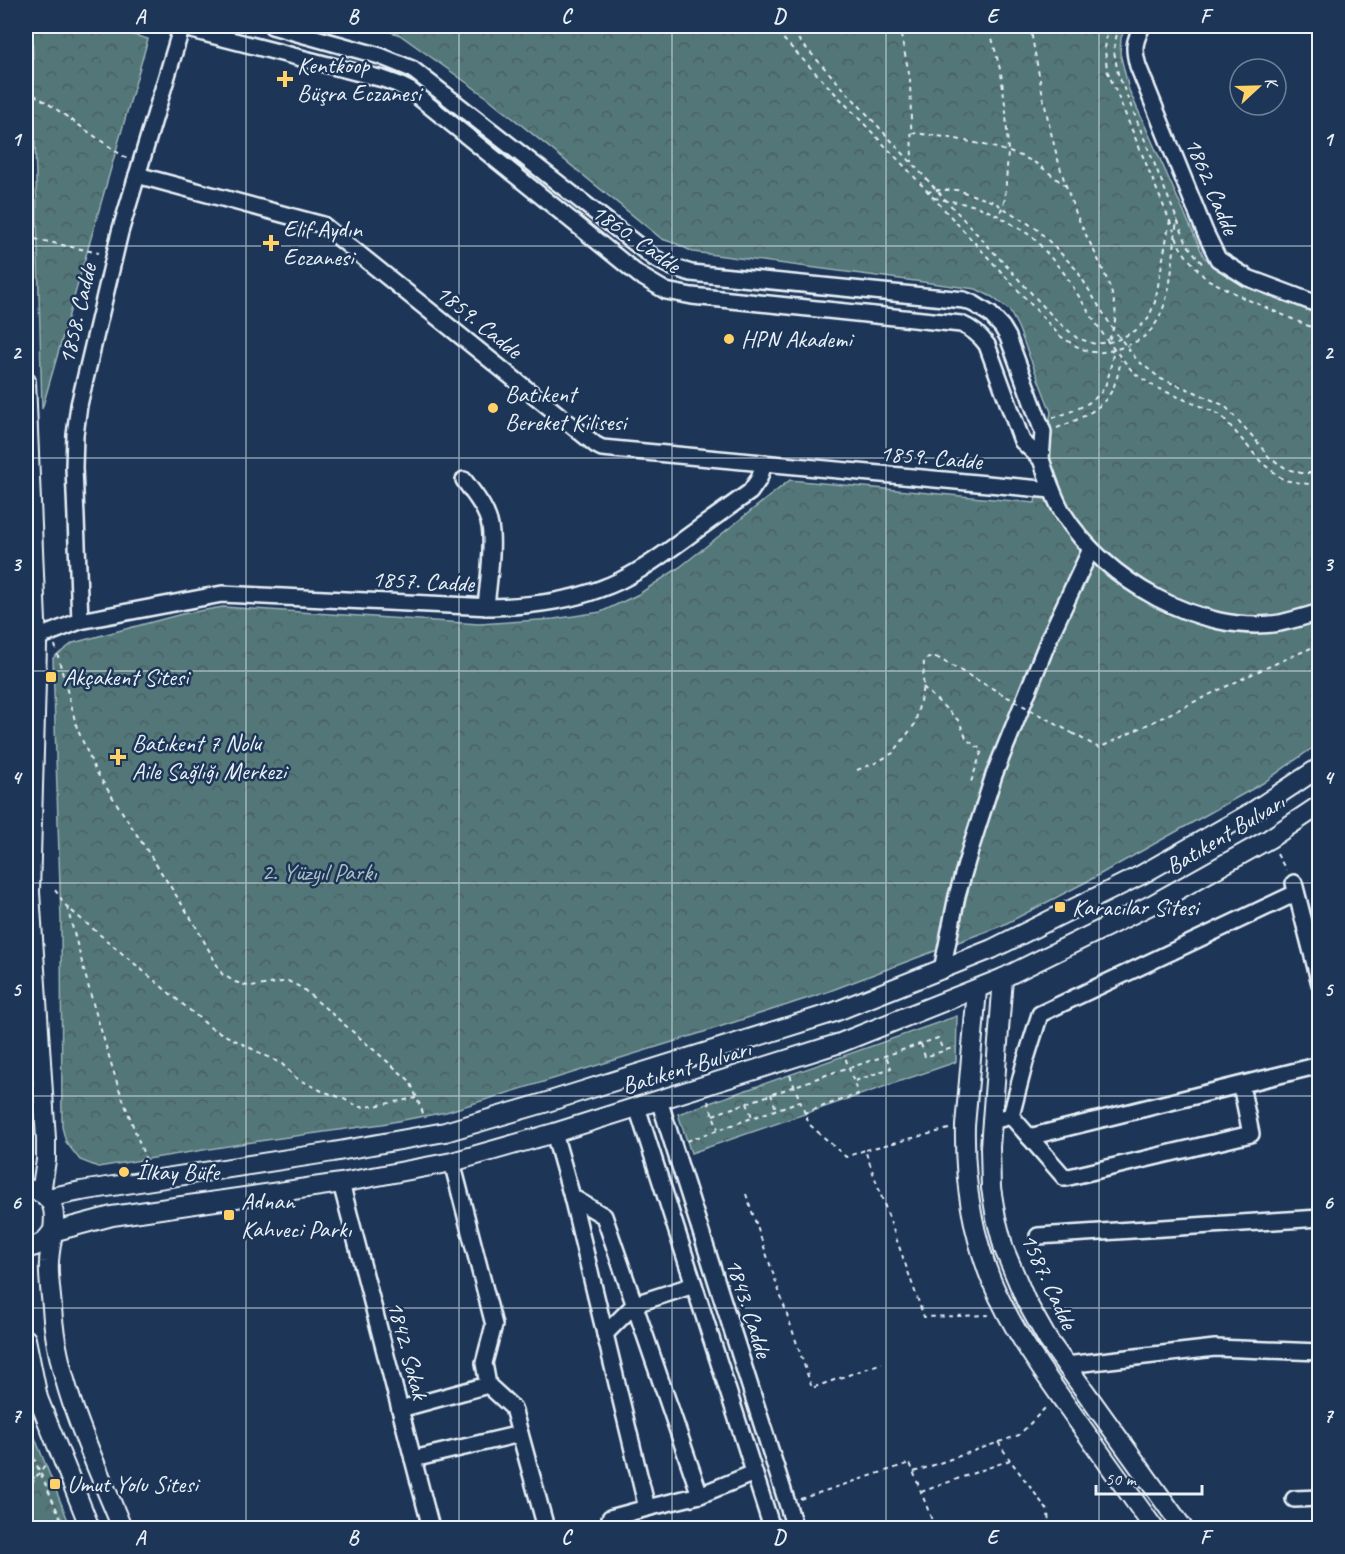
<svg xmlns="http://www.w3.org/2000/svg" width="1345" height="1554" font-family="Caveat,sans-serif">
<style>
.park{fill:url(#park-crowns);stroke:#9db4b8;stroke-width:1.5}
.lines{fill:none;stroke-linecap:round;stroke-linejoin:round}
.minor-casing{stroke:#e8f1f8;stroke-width:20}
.major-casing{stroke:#e8f1f8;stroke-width:22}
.path{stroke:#e8f1f8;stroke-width:2;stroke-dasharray:4.5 4.5;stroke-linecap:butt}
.minor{stroke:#1d3557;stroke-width:15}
.major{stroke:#1d3557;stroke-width:18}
.path-bridge{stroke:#e8f1f8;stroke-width:2;stroke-dasharray:4.5 4.5;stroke-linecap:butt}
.grid{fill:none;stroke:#e8f1f8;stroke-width:1.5;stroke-opacity:0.55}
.poi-dot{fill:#ffd166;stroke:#1d3557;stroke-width:2}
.labels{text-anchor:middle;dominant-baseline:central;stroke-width:5;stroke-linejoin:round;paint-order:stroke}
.poi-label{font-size:24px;fill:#e8f1f8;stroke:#1d3557;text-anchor:start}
.street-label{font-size:24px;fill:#e8f1f8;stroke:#1d3557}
.park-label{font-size:24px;fill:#acc0c5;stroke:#1d3557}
.neatline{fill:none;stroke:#e8f1f8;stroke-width:2}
.grid-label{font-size:20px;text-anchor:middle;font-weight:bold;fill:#e8f1f8}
</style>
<defs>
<pattern id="park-crowns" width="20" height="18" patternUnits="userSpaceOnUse" patternTransform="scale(1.5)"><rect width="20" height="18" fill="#527678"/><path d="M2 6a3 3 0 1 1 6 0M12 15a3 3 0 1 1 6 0" fill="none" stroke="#4c5f61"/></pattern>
</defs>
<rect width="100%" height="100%" fill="#1d3557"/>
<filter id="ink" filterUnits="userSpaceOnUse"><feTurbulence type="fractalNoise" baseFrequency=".0167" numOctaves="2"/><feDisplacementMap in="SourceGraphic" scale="12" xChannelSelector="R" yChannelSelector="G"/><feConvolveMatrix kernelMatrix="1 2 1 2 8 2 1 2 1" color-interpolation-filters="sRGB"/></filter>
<g filter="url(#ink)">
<!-- park -->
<g class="park">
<path d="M32 26H101L148 39 42 409Z"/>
<path d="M373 26H1126L1121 38 1120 53 1129 90 1204 257 1224 273 1244 285 1319 315V743L1263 783 1088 881 1003 925 827 992 679 1040 446 1112 382 1124 259 1141 98 1167 80 1160 66 1142 62 1127 61 920 53 658 73 643 182 614 223 607 479 624 554 619 601 612 639 594 680 567 790 480 1035 503 1051 412 1018 327 1009 310 992 297 976 289 693 252 677 244 662 239 488 98 400 35Z"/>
<path d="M957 1016 956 1062 691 1153 678 1114Z"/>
<path d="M26 1410 27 1418 71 1528H26Z"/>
</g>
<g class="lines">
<defs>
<g id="minor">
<path d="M176 26 383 79 397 84 411 91 639 275 666 291 692 296 961 324C973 329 980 335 987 345L1022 441 1041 459 1043 432 1008 337 1002 327 990 314 974 304 964 300 691 273 672 267 654 258 412 69 380 56 272 26"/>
<path d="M1142 26C1134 43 1133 48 1138 66L1205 232 1218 259 1248 278 1320 305"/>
<path d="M137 175 323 225 596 445 602 448 1052 490"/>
<path d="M1041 459C1047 477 1053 496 1063 513 1104 580 1201 636 1280 623 1293 620 1307 616 1320 612"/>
<path d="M464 480C474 494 487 509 490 526 494 547 488 584 486 607"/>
<path d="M80 621 74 467 75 435 79 405 120 232 182 26"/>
<path d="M37 638 80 621 222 594 491 607C528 606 566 602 600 589 629 579 654 561 679 543 702 526 726 509 750 492L759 479 764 464"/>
<path d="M1294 883 1320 984"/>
<path d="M942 970 957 896 971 847 994 775 1051 634 1091 549"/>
<path d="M659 1100 795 1528"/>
<path d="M637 1107 772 1528"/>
<path d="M1011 1116 1065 1178 1251 1134 1241 1085"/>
<path d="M992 1121 1011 1116 1025 1062 1040 1014 1296 893"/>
<path d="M554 1133 572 1197 647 1508 700 1495 754 1473"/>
<path d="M1029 1137 1320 1065"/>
<path d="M452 1162 494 1325 484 1363 488 1385 513 1408 546 1528"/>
<path d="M341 1183 431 1528"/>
<path d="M572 1197 604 1216 700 1495"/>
<path d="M1038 1236 1320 1218"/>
<path d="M605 1334 635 1304 694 1285"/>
<path d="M1066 1365 1215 1348 1320 1352"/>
<path d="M400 1409 488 1385"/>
<path d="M413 1459 520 1434"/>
<path d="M1294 1499 1320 1498"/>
<path d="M613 1528 610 1518 647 1508"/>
</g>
<g id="major">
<path d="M26 381 37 646 30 892 46 1139V1160L41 1193"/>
<path d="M1003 978 990 1147 991 1188 996 1218 1004 1249 1026 1301 1048 1340 1183 1528"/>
<path d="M977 990 965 1126C964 1178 972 1233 992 1282 1011 1327 1039 1366 1067 1406 1096 1447 1125 1488 1154 1528"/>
<path d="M26 1189C69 1193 50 1234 49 1262 48 1277 51 1293 52 1308 57 1385 93 1457 122 1528"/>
<path d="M47 1198 81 1191 333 1152 445 1132 544 1103 832 1013 992 949 1141 875 1252 812 1320 767"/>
<path d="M26 1248C38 1247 45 1242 52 1232L112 1216 341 1183 452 1162 554 1133 840 1043 1003 978 1153 904 1269 839 1320 805"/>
<path d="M26 1339 38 1398 90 1528"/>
</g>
</defs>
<!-- minor casing -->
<use href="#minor" class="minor-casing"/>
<!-- major casing -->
<use href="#major" class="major-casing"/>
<!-- path -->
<g class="path">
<path d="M771 26 908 170 1060 336C1084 351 1091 357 1120 348 1133 344 1146 338 1154 326 1173 299 1173 252 1177 219"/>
<path d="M786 26 1056 320 1077 338 1095 344 1115 341 1135 331 1148 319 1155 302 1170 220"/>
<path d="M899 26 910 78 912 162"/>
<path d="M948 26C976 30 1002 31 1030 28"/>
<path d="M1030 26C1041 85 1050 143 1071 200 1083 236 1108 269 1115 307 1117 320 1113 330 1108 342"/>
<path d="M1108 26 1105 49 1107 70 1174 231"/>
<path d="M1118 26 1114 51 1118 74 1187 244 1204 266"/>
<path d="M990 30 1001 73 1006 112 1008 152 1005 199 999 216"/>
<path d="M26 90 46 102 127 159"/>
<path d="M912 133C947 136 1001 146 1032 161 1044 168 1055 178 1066 186"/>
<path d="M927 192 937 190H957L994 202 1037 229 1076 269 1113 329 1137 360 1161 379 1195 392 1225 406 1254 438 1269 457 1287 469 1301 473H1320"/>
<path d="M934 198 977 206 999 216 1033 237 1064 273 1108 342 1134 373 1155 387 1221 415 1262 463 1284 480 1320 486"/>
<path d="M26 237 99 253"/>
<path d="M1176 237 1180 247 1187 257 1205 278 1244 298 1320 331"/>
<path d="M1053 418C1070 412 1096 404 1105 386 1110 375 1111 362 1114 350"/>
<path d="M1057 428C1080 419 1107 408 1115 383 1118 376 1119 368 1121 360"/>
<path d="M55 645 77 728 95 770 194 923 222 974 235 982 251 987 288 981 302 988 410 1081 425 1118"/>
<path d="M923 687 959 721 967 740 982 750 971 782 975 783"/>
<path d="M1072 733 1099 748 1252 674 1320 644"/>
<path d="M857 770 875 763 893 753 915 724 923 687 924 659 936 657"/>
<path d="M1277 854 1286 870"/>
<path d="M55 890 67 907 211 1028 282 1064 296 1078 322 1091 342 1098 359 1107 374 1106 416 1098"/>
<path d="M67 907 94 1007 118 1086 147 1163"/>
<path d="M921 1044 925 1057 955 1047"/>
<path d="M849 1068 938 1038 943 1051"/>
<path d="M790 1075 809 1124 846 1157 865 1150"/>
<path d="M855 1081 891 1068 886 1056"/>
<path d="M771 1094 776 1109"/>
<path d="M708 1101 718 1129"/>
<path d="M747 1103 752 1117"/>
<path d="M804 1113 858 1094 845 1057"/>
<path d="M713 1115 849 1067"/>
<path d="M949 1129 865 1150 924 1317 990 1315"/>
<path d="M687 1141 800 1101"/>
<path d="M746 1194 812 1388 882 1363"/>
<path d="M26 1441 65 1528"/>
<path d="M998 1442 1010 1460"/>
<path d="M914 1472 1019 1435 1048 1405"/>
<path d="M26 1473 35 1478"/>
<path d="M26 1491 47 1462"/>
<path d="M921 1492 1010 1460 1048 1511 1049 1528"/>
<path d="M800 1499 910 1463 935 1528"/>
<path d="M26 1500 27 1506 26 1515"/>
<path d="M1267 1528 1320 1524"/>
</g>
<!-- minor -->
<use href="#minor" class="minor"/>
<!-- major -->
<use href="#major" class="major"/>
<!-- path-bridge -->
<path class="path-bridge" d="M936 657 1072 733"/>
</g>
</g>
<!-- grid -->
<path class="grid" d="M246 26V1528M459 26V1528M672 26V1528M886 26V1528M1099 26V1528M26 246H1320M26 458H1320M26 671H1320M26 883H1320M26 1096H1320M26 1308H1320"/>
<!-- markers -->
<g class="poi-dot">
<path d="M282 70h6v6h6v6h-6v6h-6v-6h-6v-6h6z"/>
<path d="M268 234h6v6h6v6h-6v6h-6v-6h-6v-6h6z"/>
<circle cx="729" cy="339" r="6"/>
<circle cx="493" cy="408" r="6"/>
<rect x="45" y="671" width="12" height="12" rx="3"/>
<path d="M115 748h6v6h6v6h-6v6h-6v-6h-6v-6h6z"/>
<rect x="1054" y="901" width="12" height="12" rx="3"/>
<circle cx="124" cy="1172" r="6"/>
<rect x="223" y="1209" width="12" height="12" rx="3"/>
<rect x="49" y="1478" width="12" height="12" rx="3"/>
</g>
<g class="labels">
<!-- poi labels -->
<g class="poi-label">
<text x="297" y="65">Kentkoop<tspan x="297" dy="28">Büşra Eczanesi</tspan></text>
<text x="283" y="229">Elif Aydın<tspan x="283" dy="28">Eczanesi</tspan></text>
<text x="741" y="339">HPN Akademi</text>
<text x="505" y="394">Batıkent<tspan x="505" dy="28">Bereket Kilisesi</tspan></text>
<text x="63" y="677">Akçakent Sitesi</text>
<text x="132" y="743">Batıkent 7 Nolu<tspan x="132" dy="28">Aile Sağlığı Merkezi</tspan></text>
<text x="1072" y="907">Karacılar Sitesi</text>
<text x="136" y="1172">İlkay Büfe</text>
<text x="241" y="1201">Adnan<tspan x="241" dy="28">Kahveci Parkı</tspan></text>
<text x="67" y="1484">Umut Yolu Sitesi</text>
</g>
<!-- street labels -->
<g class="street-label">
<text transform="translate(1212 186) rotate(67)">1862. Cadde</text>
<text transform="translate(636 238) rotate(35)">1860. Cadde</text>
<text transform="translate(77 314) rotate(-77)">1858. Cadde</text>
<text transform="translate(479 321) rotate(39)">1859. Cadde</text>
<text transform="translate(931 457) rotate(5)">1859. Cadde</text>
<text transform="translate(423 581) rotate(3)">1857. Cadde</text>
<text transform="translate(1225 834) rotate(-31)">Batıkent Bulvarı</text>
<text transform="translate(686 1067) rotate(-17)">Batıkent Bulvarı</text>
<text transform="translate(1049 1281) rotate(65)">1587. Cadde</text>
<text transform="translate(749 1308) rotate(72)">1843. Cadde</text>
<text transform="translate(408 1350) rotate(75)">1842. Sokak</text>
</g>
<!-- park labels -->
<g class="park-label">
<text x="319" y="872">2. Yüzyıl Parkı</text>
</g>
</g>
<!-- margin -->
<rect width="1345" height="1554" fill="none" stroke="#1d3557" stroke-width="66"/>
<!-- north arrow -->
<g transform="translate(1258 87) rotate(68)"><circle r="28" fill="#1d3557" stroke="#6e8097" stroke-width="1.5"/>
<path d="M0-4.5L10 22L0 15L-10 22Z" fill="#ffd166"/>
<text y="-9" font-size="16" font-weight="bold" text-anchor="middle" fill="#e8f1f8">K</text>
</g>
<!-- scale -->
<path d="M1096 1485v9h106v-9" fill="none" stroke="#e8f1f8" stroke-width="3"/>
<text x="1105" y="1485" font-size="18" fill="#e8f1f8" stroke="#1d3557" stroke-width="4.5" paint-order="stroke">50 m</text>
<rect x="33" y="33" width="1279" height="1488" class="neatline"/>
<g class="grid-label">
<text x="140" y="23">A</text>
<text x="353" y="23">B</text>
<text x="566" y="23">C</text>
<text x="779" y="23">D</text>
<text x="992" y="23">E</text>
<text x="1205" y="23">F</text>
<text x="16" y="146">1</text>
<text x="1328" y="146">1</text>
<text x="16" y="359">2</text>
<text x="1328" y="359">2</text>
<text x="16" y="571">3</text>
<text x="1328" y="571">3</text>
<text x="16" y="784">4</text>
<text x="1328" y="784">4</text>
<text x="16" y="996">5</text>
<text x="1328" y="996">5</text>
<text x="16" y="1209">6</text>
<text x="1328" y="1209">6</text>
<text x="16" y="1422">7</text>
<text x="1328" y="1422">7</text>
<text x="140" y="1544">A</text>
<text x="353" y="1544">B</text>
<text x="566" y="1544">C</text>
<text x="779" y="1544">D</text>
<text x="992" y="1544">E</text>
<text x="1205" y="1544">F</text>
</g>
</svg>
